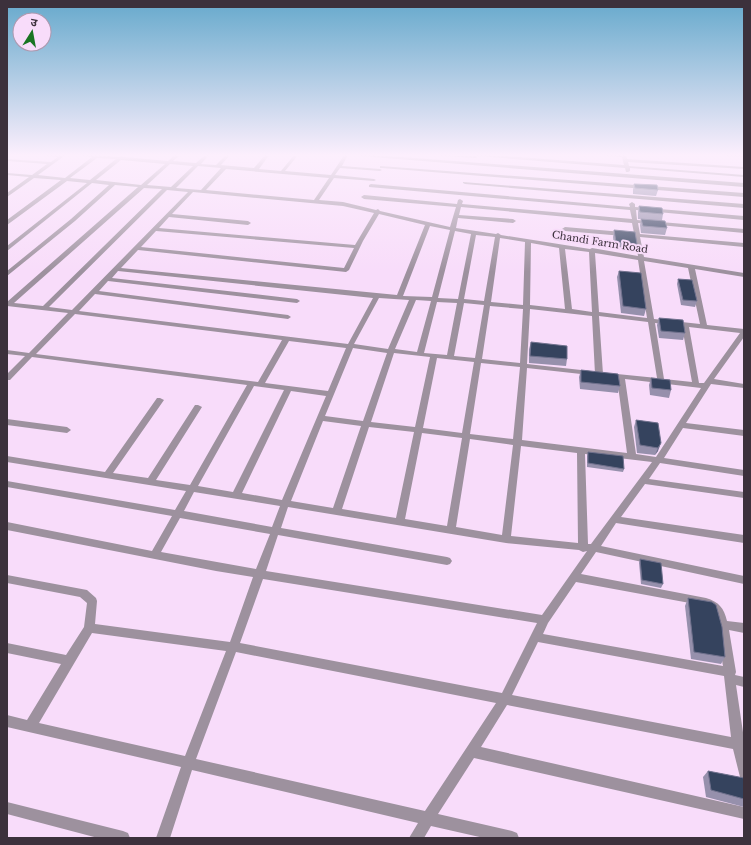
<svg xmlns="http://www.w3.org/2000/svg" width="751" height="845" font-family="'Libre Baskerville','Noto Sans Devanagari',serif">
<style>
.lines{fill:none;stroke-linecap:round;stroke-linejoin:round}
.street{fill:#9d919e;fill-rule:evenodd}
.wall{fill:#9690ac}
.shaded-wall{fill:#70718d}
.building{fill:#35435e;stroke:#70718d}
.labels{text-anchor:middle;dominant-baseline:central;stroke-width:4;stroke-linejoin:round;paint-order:stroke}
.far-street-label{font-size:10px;fill:#3c313c;stroke:#f8dcfa}
</style>
<rect width="100%" height="100%" fill="#f8dcfa"/>
<g class="lines">
<!-- street -->
<g class="street">
<path d="M32 154H67L38 175 65 178 92 157 70 155 68 154H99L100 155 119 157 122 156 124 157 168 161 176 154H181L173 161 196 163 206 154H210L201 164 216 165 227 154H231L221 165 254 168 266 154H270L259 169 281 171 295 154H299L285 171 331 175 345 154H362L744 183V187L348 155 342 166 380 169 382 170 380 171 340 168 335 175 374 179 376 180 374 181 334 178 319 200 343 202 376 210 378 209 380 211 450 227 456 207 364 199 361 197 364 195 457 204 458 200 460 199 463 201 462 204 632 219 630 210 369 187V185L371 184 630 207 629 204 632 202 635 204V207L744 216V220L636 210 637 220 744 229V233L638 223 640 234 744 243V247L640 237 644 257 744 273V277L695 269 707 325 744 329V337L714 379 744 384V388L711 384 686 423 744 430V436L683 428 664 458 744 470V476L660 463 649 479 744 492V498L645 484 621 517 744 535V543L616 523 601 546 744 576V584L596 552 581 574 706 598C719 602 724 608 727 621L744 623V633L729 630 736 672 735 675 744 677V687L736 685 744 739V779L740 777 733 749 507 705 481 747 744 807V819L474 758 438 814 512 831 517 833 519 838H484L431 826 424 838H409L418 823 192 770 170 838H156L181 767 7 727V715L27 720 61 664 7 653V643L66 655 84 627 87 603 80 597 7 583V575L87 590 96 598 97 601 95 624 230 642 253 577 216 571 7 530V522L152 551 172 516 7 487V481L175 510 186 491 7 462V456L105 472 157 398H160L164 400 113 473 148 478 195 405H198L202 407 156 480 190 485 247 385 32 357 10 380H7V374L25 356 7 354V350L29 353 68 313 7 306V302L138 187 115 185 75 221 7 276V271L71 219 109 185 92 183 7 251V246L87 183 67 181 7 225V220L61 180 34 178 7 197V193L29 177 7 175V173L32 175 47 164 7 161V159L51 162 58 157 34 155ZM97 158 116 159 90 180 70 178ZM121 160 165 164 141 185 96 180ZM170 164 193 166 171 187 147 185ZM198 166 221 168 201 190 176 188ZM226 169 329 178 314 200 206 190ZM144 188 162 189 43 306 14 303ZM167 190 188 192 72 310 49 307ZM193 192 343 206 374 213 355 245 159 228 169 217 248 225 251 223 248 221 172 214ZM461 207 632 223 634 233 565 227 562 229 565 231 635 237 638 256 592 248 590 249 501 235 498 233 496 234 456 228 458 218 513 223 516 221 513 219 459 215ZM379 214 425 225 397 295 121 268 138 250 346 272 349 270 363 241ZM430 226 450 230 432 297 403 296ZM156 231 354 248 344 268 141 247ZM455 231 471 234 458 299 438 298ZM476 235 495 237 484 301 464 299ZM500 238 525 242 523 305 491 302ZM531 243 559 248 565 309 530 305ZM565 249 589 252 592 312 572 309ZM595 253 638 260 647 318 599 312ZM644 261 688 268 700 324 654 319ZM118 271 373 298 348 344 79 311 95 294 288 319 291 317 288 315 99 291 108 281 297 303 300 301 297 299 112 278ZM379 298 409 300 388 349 354 344ZM416 300 431 301 417 352 395 349ZM437 302 457 303 447 355 424 353ZM464 303 484 305 475 358 454 356ZM490 306 523 309 520 363 482 359ZM530 309 592 316 595 374 599 376 603 374 599 316 648 322 657 378 607 373 603 375 607 377 617 378 627 453 522 440 527 368 590 375 594 373 590 371 527 364ZM75 314 282 340 258 382 36 354ZM655 323 682 326 692 382 664 379ZM689 327 740 333 704 383H699ZM289 341 346 348 328 391 265 383ZM353 348 387 353 363 421 325 416ZM394 353 430 357 415 427 371 422ZM437 358 474 362 462 433 423 428ZM481 363 520 367 513 439 470 434ZM625 379 701 388 656 457 636 454ZM254 386 284 390 233 492 198 486ZM291 391 326 396 282 500 242 493ZM323 421 361 426 333 508 291 501ZM369 427 414 432 396 518 342 509ZM422 433 462 438 447 526 405 519ZM470 439 513 445 502 535 456 527ZM521 446 577 453 578 543 511 536ZM585 454 652 462 591 544H588ZM194 492 280 506 272 527 184 511ZM288 507 506 543 579 550 583 552 587 551 542 615 266 571 278 535 447 565 450 564 452 561 450 558 447 557 281 528ZM180 518 270 534 256 569 161 552ZM263 579 537 623 502 693 240 643ZM576 582 706 606C708 608 711 609 713 612 720 620 721 654 723 666L543 634 548 623ZM92 633 226 651 185 756 39 723ZM538 642 724 676 731 737 512 695ZM236 652 496 703 425 811 196 759Z"/>
<path d="M425 154 475 156V154H479L624 165 622 157 590 155 588 154H626L627 159 744 167V169L628 162 629 166 744 175V177L630 168V171L628 172H626L625 168 478 156 476 158 427 155Z"/>
<path d="M708 154 744 155V157L710 155Z"/>
<path d="M380 166 744 193V197L382 168H380Z"/>
<path d="M463 182 744 204V208L465 184 463 183Z"/>
<path d="M7 419 67 427 71 430 67 433 7 425Z"/>
<path d="M7 802 123 831 128 833 130 838H98L7 814Z"/>
</g>
</g>
<!-- wall -->
<g class="wall">
<path d="M634 184 658 190 656 196 633 194V190Z"/>
<path d="M639 206 663 214 662 220 667 228 665 235 641 233 640 225 641 219H638V212Z"/>
<path d="M614 230 637 244 636 251 614 249 613 237Z"/>
<path d="M619 271 646 309 644 316 621 313 617 277Z"/>
<path d="M678 279 697 301 695 307 681 305 677 284Z"/>
<path d="M659 318 685 333 683 340 659 338 657 325Z"/>
<path d="M531 342 567 359 566 366 529 363V349Z"/>
<path d="M581 370 620 386 618 393 580 389 579 377Z"/>
<path d="M651 378 671 390 669 398 650 395 649 385Z"/>
<path d="M636 420 658 423V451L655 455 637 453 634 427Z"/>
<path d="M588 452 624 469 623 472 587 467V456Z"/>
<path d="M640 559 663 584 661 588 641 584 639 563Z"/>
<path d="M688 598 725 657 721 664 691 659 685 606Z"/>
<path d="M708 771 744 778V807L706 797 703 777Z"/>
</g>
<!-- shaded-wall -->
<path class="shaded-wall" d="M661 443 658 451 655 455 658 448Z"/>
<!-- building -->
<g class="building">
<path d="M634 184 657 185 658 190 635 188Z"/>
<path d="M639 206 662 208 663 214 640 212Z"/>
<path d="M641 219 665 221 667 228 643 226Z"/>
<path d="M614 230 635 232 637 244 616 242Z"/>
<path d="M619 271 641 273 646 309 623 306Z"/>
<path d="M678 279 692 280 697 301 683 300Z"/>
<path d="M659 318 683 320 685 333 661 331Z"/>
<path d="M531 342 567 346V359L530 356Z"/>
<path d="M581 370 618 374 620 386 581 382Z"/>
<path d="M651 378 670 380 671 390 652 388Z"/>
<path d="M636 420 658 423 661 443 658 448 640 445Z"/>
<path d="M588 452 623 456 624 469 588 463Z"/>
<path d="M640 559 661 563 663 584 642 580Z"/>
<path d="M688 598 712 602 716 605 722 627 725 657 694 652Z"/>
<path d="M708 771 744 778V799L711 790Z"/>
</g>
<!-- sky -->
<linearGradient id="sky" x2="0" y2="1"><stop stop-color="#66a9cc"/><stop offset="0.57" stop-color="#fceffd"/><stop offset="1" stop-color="#fceffd" stop-opacity="0"/></linearGradient>
<rect width="751" height="272" fill="url(#sky)"/>
<g class="labels">
<!-- far-street labels -->
<g class="far-street-label">
<text transform="translate(600 242) rotate(9)">Chandi Farm Road</text>
</g>
</g>
<!-- border -->
<rect width="751" height="845" fill="none" stroke="#3c313c" stroke-width="16"/>
<!-- north arrow -->
<g transform="translate(32 32) rotate(11)"><circle r="19" fill="#f8dcfa" stroke="#ad98ae"/>
<path d="M0-3L7 15L0 10L-7 15Z" fill="#197422"/>
<text y="-6" font-size="11" font-weight="bold" text-anchor="middle" fill="#3c313c">उ</text>
</g>
</svg>
